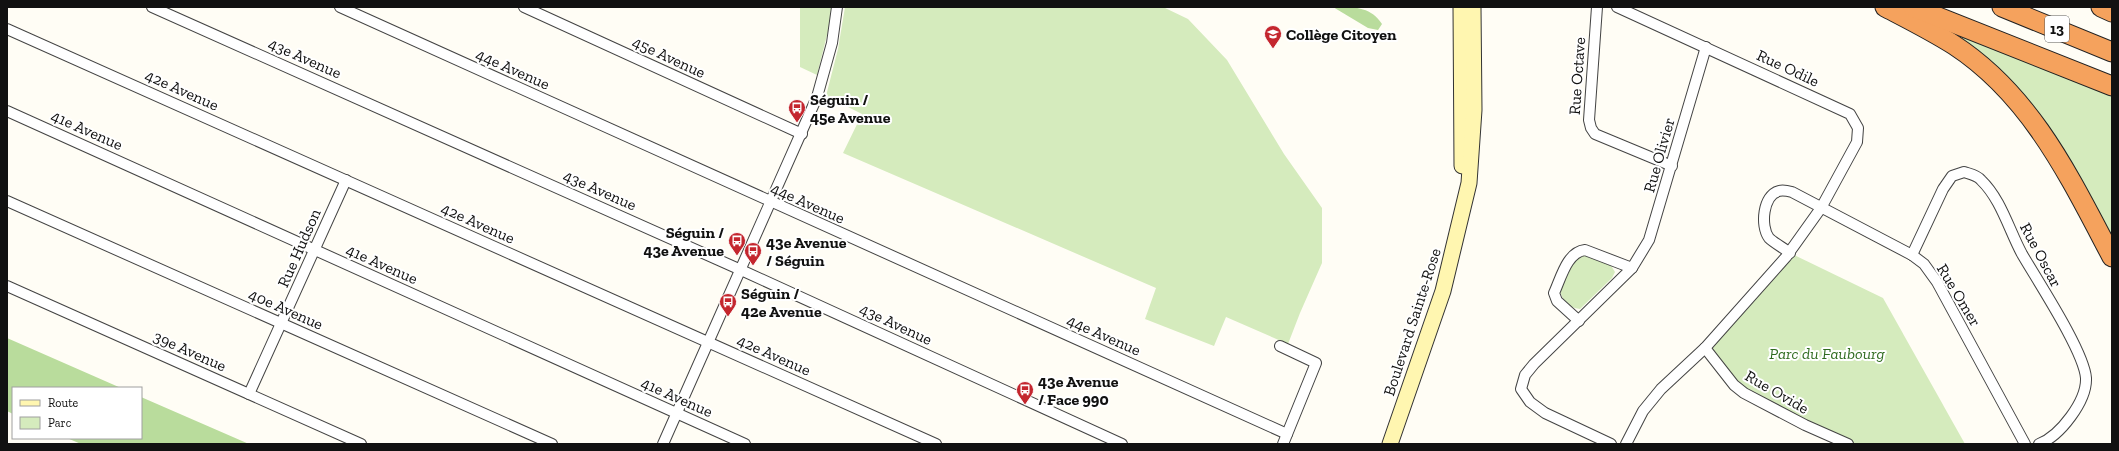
<svg xmlns="http://www.w3.org/2000/svg" width="2119" height="451" font-family="'Zilla Slab',serif">
<style>
.green{fill:#d5ebbd}
.forest{fill:#b9dc9c}
.lines{fill:none;stroke-linecap:round;stroke-linejoin:round}
.street-casing{stroke:#444;stroke-width:12}
.secondary-casing{stroke:#333;stroke-width:17}
.highway-casing{stroke:#222;stroke-width:21}
.street{stroke:#fff;stroke-width:10}
.secondary{stroke:#fff6b0;stroke-width:15}
.highway{stroke:#f5a25d;stroke-width:19}
.labels{text-anchor:middle;dominant-baseline:central;stroke-width:4;stroke-linejoin:round;paint-order:stroke}
.shield{fill:#fff;stroke:#585858;stroke-width:1}
.shield-label{font-size:15px;font-weight:bold;fill:#111}
.poi-label{font-size:16px;font-weight:bold;fill:#111;stroke:#fff;text-anchor:start}
.street-label{font-size:16px;fill:#111;stroke:#fff}
.park-label{font-size:16px;font-style:italic;fill:#2f6b1f;stroke:#fff}
</style>
<rect width="100%" height="100%" fill="#fffdf5"/>
<!-- green -->
<g class="green">
<path d="M800 7H831L830 23 817 75 800 67Z"/>
<path d="M845 7H1163L1188 19 1227 60 1284 154 1322 208V263L1300 313 1288 344 1226 317 1214 346 1145 319 1156 288 843 153 862 114 826 96 838 49Z"/>
<path d="M1942 31 1983 43 2112 94V247L2070 165Z"/>
<path d="M1790 253 1883 298 1965 444H1848L1744 393 1705 348Z"/>
<path d="M1585 254 1610 264 1615 272 1612 278 1580 309C1569 308 1562 301 1560 290L1576 258Z"/>
</g>
<!-- forest -->
<g class="forest">
<path d="M1333 7C1352 7 1371 6 1382 24L1378 30 1368 28Z"/>
<path d="M7 338 121 388H13V414L7 411Z"/>
<path d="M141 397 249 444H81L67 438H141Z"/>
</g>
<g class="lines">
<defs>
<g id="street">
<path d="M152 7 741 270 1122 444"/>
<path d="M340 7 1287 434"/>
<path d="M524 7 802 134"/>
<path d="M1597 7 1589 120 1591 128 1595 134 1672 166"/>
<path d="M1617 7 1850 114 1858 128 1857 142 1821 208 1786 257 1705 348 1661 389 1643 411 1626 444"/>
<path d="M7 29 936 444"/>
<path d="M7 111 745 444"/>
<path d="M7 201 552 444"/>
<path d="M1790 253C1784 248 1774 243 1769 238 1760 226 1763 195 1779 191 1783 190 1788 191 1792 192L1912 255 1924 264 1937 282 2025 444"/>
<path d="M1912 255 1943 189 1952 176 1964 172C1970 174 1977 175 1981 180 2001 199 2009 230 2022 254 2037 280 2084 351 2086 378 2087 401 2060 436 2039 444"/>
<path d="M7 286 361 444"/>
<path d="M1579 321 1557 301 1554 293C1561 278 1567 252 1585 250L1632 268"/>
<path d="M1280 346 1316 363 1283 444"/>
<path d="M1705 348 1734 385 1744 393 1805 425 1848 444"/>
<path d="M249 394 346 180"/>
<path d="M663 444 817 97 832 43 837 7"/>
<path d="M1611 444 1545 413 1530 402 1521 389 1525 375 1534 364 1632 268 1649 240 1706 47"/>
</g>
<g id="secondary">
<path d="M1461 7 1462 166"/>
<path d="M1390 444 1443 291 1469 183 1474 110 1473 7"/>
</g>
<g id="highway">
<path d="M1885 7C1908 19 1932 31 1954 45 2032 96 2070 178 2112 257"/>
<path d="M1913 7 2112 86"/>
<path d="M2002 7 2112 52"/>
<path d="M2101 7 2112 12"/>
</g>
</defs>
<!-- street casing -->
<use href="#street" class="street-casing"/>
<!-- secondary casing -->
<use href="#secondary" class="secondary-casing"/>
<!-- highway casing -->
<use href="#highway" class="highway-casing"/>
<!-- street -->
<use href="#street" class="street"/>
<!-- secondary -->
<use href="#secondary" class="secondary"/>
<!-- highway -->
<use href="#highway" class="highway"/>
</g>
<!-- icons -->
<defs>
<symbol id="school-pin" viewBox="-11 -11 22 30"><path d="M0 17L-7.5 6A9.5 9.5 0 1 1 7.5 6Z" fill="#c4262e" stroke="#fff"/><path d="M0-5L7-2L0 1L-7-2ZM-4 1L0 2.5L4 1V4Q0 6-4 4Z" fill="#fff"/></symbol>
<symbol id="bus-pin" viewBox="-11 -11 22 30"><path d="M0 17L-7.5 6A9.5 9.5 0 1 1 7.5 6Z" fill="#c4262e" stroke="#fff"/><path d="M-5-6H5V4H4V6H2V4H-2V6H-4V4H-5ZM-3.5-4V0h7V-4ZM-3.5 1.2v1.5H-2V1.2ZM2 1.2v1.5H3.5V1.2Z" fill="#fff"/></symbol>
</defs>
<g fill-rule="evenodd">
<use href="#school-pin" x="1263" y="24" width="20" height="27"/>
<use href="#bus-pin" x="787" y="98" width="20" height="27"/>
<use href="#bus-pin" x="727" y="231" width="20" height="27"/>
<use href="#bus-pin" x="743" y="241" width="20" height="27"/>
<use href="#bus-pin" x="718" y="292" width="20" height="27"/>
<use href="#bus-pin" x="1015" y="380" width="20" height="27"/>
</g>
<g class="labels">
<!-- shield labels -->
<rect class="shield" x="2045" y="16" width="24" height="26" rx="3"/>
<g class="shield-label">
<text x="2057" y="29">13</text>
</g>
<!-- poi labels -->
<g class="poi-label">
<text x="1286" y="34">Collège Citoyen</text>
<text x="810" y="99">Séguin /<tspan x="810" dy="18">45e Avenue</tspan></text>
<text x="724" y="232" text-anchor="end">Séguin /<tspan x="724" dy="18">43e Avenue</tspan></text>
<text x="766" y="242">43e Avenue<tspan x="766" dy="18">/ Séguin</tspan></text>
<text x="741" y="293">Séguin /<tspan x="741" dy="18">42e Avenue</tspan></text>
<text x="1038" y="381">43e Avenue<tspan x="1038" dy="18">/ Face 990</tspan></text>
</g>
<!-- street labels -->
<g class="street-label">
<text transform="translate(669 57) rotate(25)">45e Avenue</text>
<text transform="translate(305 58) rotate(24)">43e Avenue</text>
<text transform="translate(1788 68) rotate(25)">Rue Odile</text>
<text transform="translate(513 69) rotate(24)">44e Avenue</text>
<text transform="translate(1577 76) rotate(-86)">Rue Octave</text>
<text transform="translate(182 90) rotate(24)">42e Avenue</text>
<text transform="translate(87 130) rotate(24)">41e Avenue</text>
<text transform="translate(1659 155) rotate(-74)">Rue Olivier</text>
<text transform="translate(600 190) rotate(24)">43e Avenue</text>
<text transform="translate(808 203) rotate(24)">44e Avenue</text>
<text transform="translate(478 223) rotate(24)">42e Avenue</text>
<text transform="translate(299 248) rotate(-66)">Rue Hudson</text>
<text transform="translate(2041 255) rotate(62)">Rue Oscar</text>
<text transform="translate(382 264) rotate(24)">41e Avenue</text>
<text transform="translate(1959 295) rotate(59)">Rue Omer</text>
<text transform="translate(286 309) rotate(24)">40e Avenue</text>
<text transform="translate(1412 322) rotate(-72)">Boulevard Sainte-Rose</text>
<text transform="translate(896 324) rotate(25)">43e Avenue</text>
<text transform="translate(1104 335) rotate(24)">44e Avenue</text>
<text transform="translate(190 351) rotate(24)">39e Avenue</text>
<text transform="translate(774 355) rotate(24)">42e Avenue</text>
<text transform="translate(1777 392) rotate(30)">Rue Ovide</text>
<text transform="translate(677 397) rotate(24)">41e Avenue</text>
</g>
<!-- park labels -->
<g class="park-label">
<text x="1827" y="353">Parc du Faubourg</text>
</g>
</g>
<!-- border -->
<rect width="2119" height="451" fill="none" stroke="#111111" stroke-width="16"/>
<!-- legend -->
<rect x="12" y="387" width="130" height="52" fill="#ffffff" stroke="#a0a0a0"/>
<rect x="20" y="400" width="20" height="6" fill="#fff6b0" stroke="#a0a0a0"/>
<text x="48" y="407" font-size="12" fill="#111111">Route</text>
<rect x="20" y="417" width="20" height="12" fill="#d5ebbd" stroke="#a0a0a0"/>
<text x="48" y="427" font-size="12" fill="#111111">Parc</text>
</svg>
